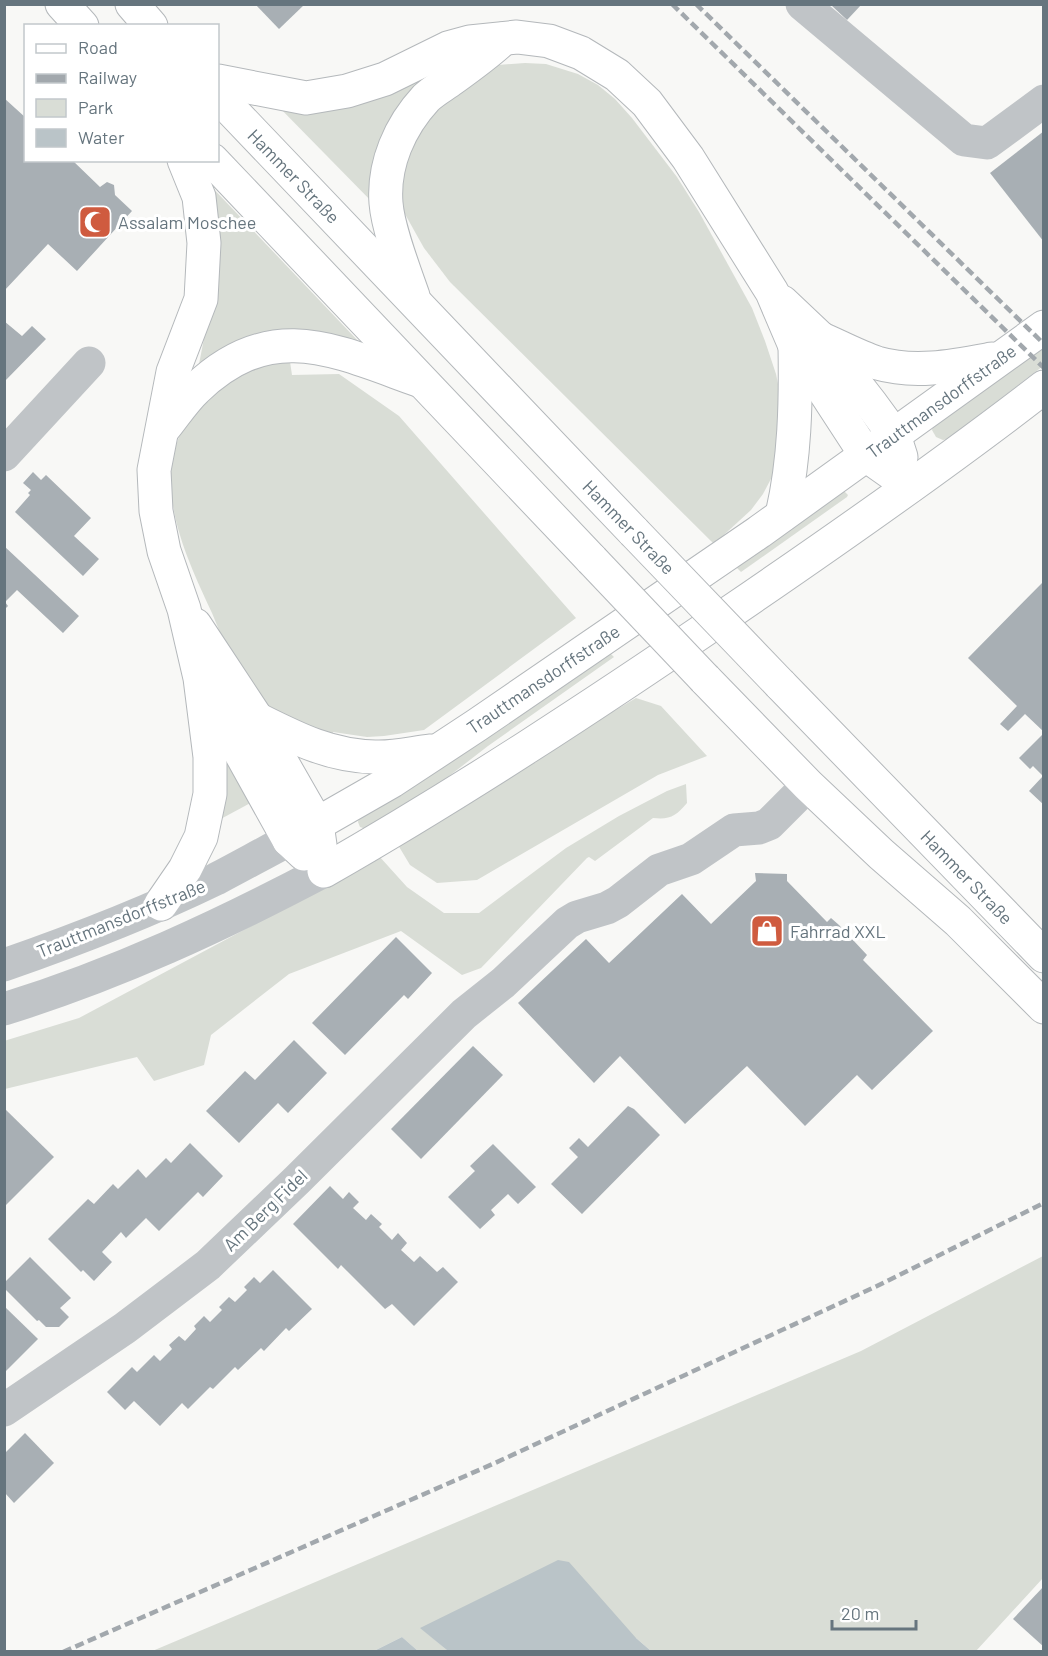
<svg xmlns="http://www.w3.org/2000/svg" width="1048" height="1656" font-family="Barlow,sans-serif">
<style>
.green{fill:#d9ddd6}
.water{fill:#bac4c8}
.building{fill:#a8afb4}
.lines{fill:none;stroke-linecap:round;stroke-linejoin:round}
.major-casing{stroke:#b4b8bb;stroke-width:35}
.minor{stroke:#c0c4c7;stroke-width:33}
.major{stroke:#fff;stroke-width:33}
.rail{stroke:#a2a8ad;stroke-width:4.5;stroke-dasharray:9 4.5;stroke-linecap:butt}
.major-bridge-casing{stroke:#b4b8bb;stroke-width:35;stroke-linecap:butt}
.major-bridge{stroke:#fff;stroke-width:33}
.labels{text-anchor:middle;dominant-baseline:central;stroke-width:6;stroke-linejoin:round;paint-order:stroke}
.street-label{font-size:18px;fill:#66757e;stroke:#fff}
.poi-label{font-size:18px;fill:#66757e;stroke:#fff;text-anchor:start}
</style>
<rect width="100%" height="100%" fill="#f8f8f6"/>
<!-- green -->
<g class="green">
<path d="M525 63 546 64 578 74 598 85 615 99 632 118 677 177 699 212 752 308 765 341 776 374 785 417 773 475 763 494 751 510 714 544 450 282 424 248 401 207 402 166 426 114 498 65Z"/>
<path d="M429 74 378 208 274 102Z"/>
<path d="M188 162 380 364 289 349 194 390 212 297Z"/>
<path d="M1043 345V366L948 439 943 440 936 437 932 430 933 426Z"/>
<path d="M289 355 292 375 339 374 399 416 576 618 424 730 384 736 367 737 333 732 331 741C303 728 275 716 255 693 235 670 223 640 212 613 186 557 150 483 186 423 192 413 220 383 229 376 238 369 276 359 289 355Z"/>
<path d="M844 491 848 495 847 497 741 572 735 566Z"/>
<path d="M609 652 614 657 488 746 431 790 366 829 360 827 358 822 359 818Z"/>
<path d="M636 698 661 706 707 756 658 775 477 880 437 883 410 865 395 840Z"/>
<path d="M219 750 258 799 217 821Z"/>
<path d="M686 784 687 803C676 816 670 820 653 818L595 861 589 857 587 858 481 968 462 975 401 931 289 974 211 1035 204 1065 154 1081 137 1057 5 1089 4 1041 79 1018 356 870 379 856 407 887 444 913H479L566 848 619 816 667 791Z"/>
<path d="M1043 1256V1578L976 1651H651L636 1638 421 1628 448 1651H418L402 1637 374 1651 150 1652 861 1351Z"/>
</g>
<!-- water -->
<g class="water">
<path d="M558 1560 569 1562 636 1638 651 1651H448L420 1628Z"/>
<path d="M402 1637 418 1651H374Z"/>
</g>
<!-- building -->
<g class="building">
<path d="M255 4H305L279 29Z"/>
<path d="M830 4H862L847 20Z"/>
<path d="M4 98 26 118V160H72L100 187 107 182 114 185 115 195 132 211 77 271 48 244 4 291Z"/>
<path d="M1044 131V242L990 173Z"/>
<path d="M4 321 22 336 32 326 46 339 4 382Z"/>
<path d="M33 472 41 480 46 475 91 518 74 536 99 559 83 576 15 512 30 495 28 493 31 490 23 483Z"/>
<path d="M4 546 79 616 63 633 17 590 5 602 8 606 4 610Z"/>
<path d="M1044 581V732L1025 714 1008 731 1000 724 1017 706 968 658Z"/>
<path d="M1044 733V805L1029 791 1043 776 1033 766 1030 769 1019 758Z"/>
<path d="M755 873 787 874V881L827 922 831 918 839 925 867 955 863 960 933 1031 872 1090 857 1075 805 1126 747 1066 685 1124 620 1056 594 1083 518 1003 586 939 609 963 682 894 711 924 756 881Z"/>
<path d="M396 937 432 973 408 999 404 995 345 1055 312 1023Z"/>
<path d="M294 1040 327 1073 288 1113 278 1103 239 1143 206 1111 245 1071 255 1080Z"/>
<path d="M473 1046 503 1075 421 1159 391 1129Z"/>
<path d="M628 1106 634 1109 660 1135 582 1214 551 1184 578 1157 569 1148 579 1138 588 1147Z"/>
<path d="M4 1108 54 1157 4 1207Z"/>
<path d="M190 1143 223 1176 203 1197 198 1192 159 1231 146 1218 126 1238 121 1232 102 1252 112 1262 94 1281 83 1270 81 1272 48 1239 88 1199 94 1204 113 1184 118 1189 138 1169 146 1178 166 1158 171 1163Z"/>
<path d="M493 1144 536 1187 518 1204 508 1194 491 1210 495 1215 480 1229 448 1197 475 1171 470 1166Z"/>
<path d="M330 1186 343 1199 349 1192 359 1202 353 1208 366 1220 371 1214 382 1224 379 1227 392 1240 398 1233 407 1243 401 1250 414 1262 420 1256 437 1272 443 1267 458 1282 414 1326 392 1304 385 1309 341 1265 338 1269 293 1224Z"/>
<path d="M30 1257 71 1298 60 1308 69 1317 59 1327H46L39 1320 37 1321 4 1288V1283Z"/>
<path d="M273 1270 312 1309 289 1331 286 1328 264 1351 261 1348 238 1370 235 1367 213 1389 210 1387 188 1409 182 1403 160 1426 134 1401 125 1410 107 1392 132 1367 137 1372 154 1355 160 1361 172 1349 169 1345 179 1336 185 1341 196 1329 194 1326 204 1316 210 1322 222 1310 219 1307 229 1297 235 1302 247 1290 244 1287 254 1277 260 1283Z"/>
<path d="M4 1306 38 1339 4 1373Z"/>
<path d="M25 1433 54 1463 14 1503 5 1493V1453Z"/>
<path d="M1044 1586V1647L1013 1619Z"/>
</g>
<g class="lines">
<defs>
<g id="major">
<path d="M62 4 82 26"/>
<path d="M132 4 151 26"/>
<path d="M218 81 306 98 347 91 385 79 448 48 470 42 517 37 549 41 581 53 617 75 647 103 688 158 772 292 795 346 866 455 910 486"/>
<path d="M218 96 634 532"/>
<path d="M212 160 592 560"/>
<path d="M413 296C404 270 388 229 386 203 383 164 400 126 426 98 433 91 444 85 452 79 470 66 487 54 503 39"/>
<path d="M782 302 819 337 872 405 894 435 901 457"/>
<path d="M822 339C840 347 859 357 877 363 915 374 954 366 992 359"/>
<path d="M164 428C174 416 184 400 196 389 271 317 334 350 418 380"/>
<path d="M782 515C795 459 796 403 795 346"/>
<path d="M195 625 257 719 317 824 320 845"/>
<path d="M705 679 808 785 881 854 958 921 1044 1007"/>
<path d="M780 684 1044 956"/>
<path d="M209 696 289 840 304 854"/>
<path d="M257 719C297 739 330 756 375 757 393 758 413 753 431 751"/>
<path d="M289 840 392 781 477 725 759 532 1044 327"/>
<path d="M324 871C462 792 594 705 726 615 833 542 941 467 1044 387"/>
<path d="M161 904 185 869 201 837 210 794V757L200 678 184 609 164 551 156 511 154 470 173 372 201 299 204 243 199 197 184 160"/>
</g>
</defs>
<!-- major casing -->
<use href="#major" class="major-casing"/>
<!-- minor -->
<g class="minor">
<path d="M802 4 964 140 987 143 1044 101"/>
<path d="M4 455 89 363"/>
<path d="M4 965C76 940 148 912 216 879 241 866 264 853 289 840"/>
<path d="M4 1009C117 974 220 926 324 871"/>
<path d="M4 1410 125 1328 208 1265 297 1180 464 1014 503 983 567 923 577 917 607 908 618 902 659 870 691 859 734 830 759 828 769 824 808 785"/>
</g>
<!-- major -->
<use href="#major" class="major"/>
<!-- rail -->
<g class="rail">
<path d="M672 4 1044 368"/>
<path d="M696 4 1044 344"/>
<path d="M63 1652 495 1463 877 1286 1044 1203"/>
</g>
<defs>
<g id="major-bridge">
<path d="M634 532 780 684"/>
<path d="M592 560 705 679"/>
</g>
</defs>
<!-- major-bridge casing -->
<use href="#major-bridge" class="major-bridge-casing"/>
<!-- major-bridge -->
<use href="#major-bridge" class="major-bridge"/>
</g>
<!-- icons -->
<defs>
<symbol id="mosque-square" viewBox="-11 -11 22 22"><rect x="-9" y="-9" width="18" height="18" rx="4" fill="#cf5b3f" stroke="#fff"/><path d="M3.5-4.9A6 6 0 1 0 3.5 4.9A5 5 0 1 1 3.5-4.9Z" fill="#fff"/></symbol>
<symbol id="shop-square" viewBox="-11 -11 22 22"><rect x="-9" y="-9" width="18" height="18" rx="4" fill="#cf5b3f" stroke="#fff"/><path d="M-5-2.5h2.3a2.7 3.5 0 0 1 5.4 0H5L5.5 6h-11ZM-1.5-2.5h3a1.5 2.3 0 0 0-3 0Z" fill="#fff"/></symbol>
</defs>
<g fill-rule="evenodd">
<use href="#mosque-square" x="76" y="203" width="38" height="38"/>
<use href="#shop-square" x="748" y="912" width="38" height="38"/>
</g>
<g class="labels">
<!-- street labels -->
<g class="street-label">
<text transform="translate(294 176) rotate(46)">Hammer Straße</text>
<text transform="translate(941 401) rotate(-36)">Trauttmansdorffstraße</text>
<text transform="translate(629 527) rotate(46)">Hammer Straße</text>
<text transform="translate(543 679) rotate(-34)">Trauttmansdorffstraße</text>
<text transform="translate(967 877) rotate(46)">Hammer Straße</text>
<text transform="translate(121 918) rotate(-22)">Trauttmansdorffstraße</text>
<text transform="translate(265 1210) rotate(-44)">Am Berg Fidel</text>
</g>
<!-- poi labels -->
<g class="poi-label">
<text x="118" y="222">Assalam Moschee</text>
<text x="790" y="931">Fahrrad XXL</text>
</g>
</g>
<!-- border -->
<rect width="1048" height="1656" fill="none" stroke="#66757e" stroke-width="12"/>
<!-- legend -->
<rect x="24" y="24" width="195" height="138" fill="#ffffff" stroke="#c2c8cb" stroke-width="1.5"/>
<rect x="36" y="44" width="30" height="9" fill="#ffffff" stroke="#c2c8cb" stroke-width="1.5"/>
<text x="78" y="54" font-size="18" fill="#66757e">Road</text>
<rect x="36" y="74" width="30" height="9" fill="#a2a8ad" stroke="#c2c8cb" stroke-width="1.5"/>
<text x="78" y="84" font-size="18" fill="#66757e">Railway</text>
<rect x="36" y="99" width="30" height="18" fill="#d9ddd6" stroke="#c2c8cb" stroke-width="1.5"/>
<text x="78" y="114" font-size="18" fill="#66757e">Park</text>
<rect x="36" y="129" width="30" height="18" fill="#bac4c8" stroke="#c2c8cb" stroke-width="1.5"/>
<text x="78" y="144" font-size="18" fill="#66757e">Water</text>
<!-- scale -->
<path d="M832 1620v9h84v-9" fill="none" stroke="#66757e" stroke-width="3"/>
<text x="841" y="1620" font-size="18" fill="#66757e" stroke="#ffffff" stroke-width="4.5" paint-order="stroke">20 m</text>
</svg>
